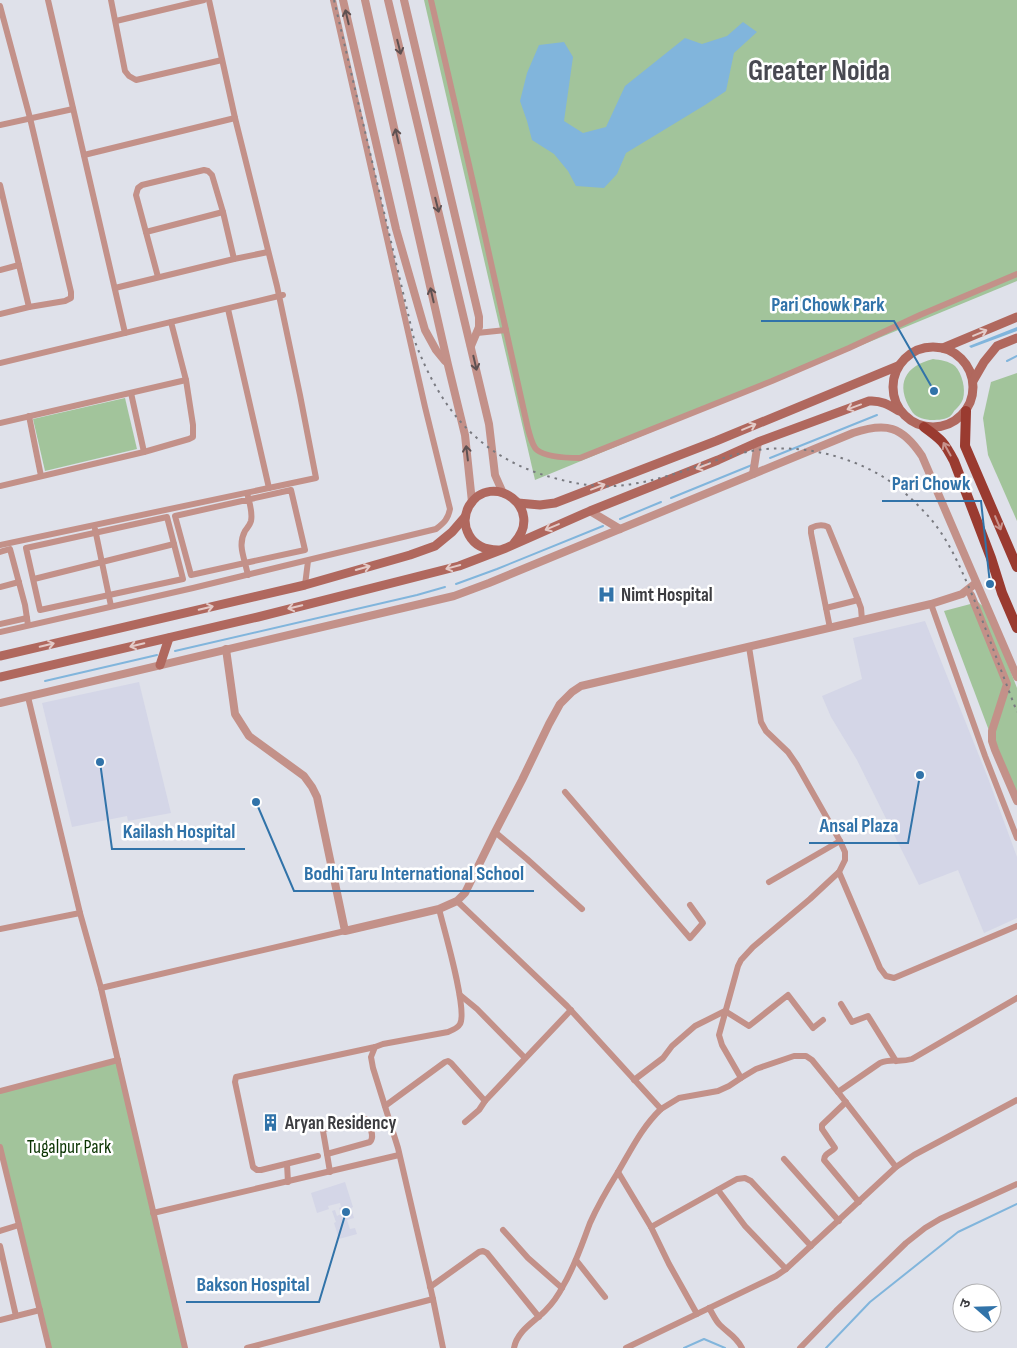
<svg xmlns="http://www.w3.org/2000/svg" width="1017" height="1348" font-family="'Sofia Sans Condensed','Noto Sans Devanagari',sans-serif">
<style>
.built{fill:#d4d6e7}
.green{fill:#a2c49b}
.water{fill:#81b5dc}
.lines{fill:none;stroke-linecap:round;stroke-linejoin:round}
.stream{stroke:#81b5dc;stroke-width:2}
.minor{stroke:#c39189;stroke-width:6}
.tertiary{stroke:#c39189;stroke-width:8}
.secondary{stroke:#b0685e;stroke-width:9}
.trunk{stroke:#9a3b30;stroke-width:10}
.rail{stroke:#797a80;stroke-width:2;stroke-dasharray:2.5 5;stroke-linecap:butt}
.oneway{stroke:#5e5152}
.oneway2{stroke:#e3cac7}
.oneway3{stroke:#c7938d}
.labels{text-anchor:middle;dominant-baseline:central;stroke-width:5;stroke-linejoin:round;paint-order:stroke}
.poi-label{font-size:19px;font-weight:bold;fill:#3c3c40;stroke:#fff;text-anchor:start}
.park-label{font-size:19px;fill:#0a3302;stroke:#fff}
.town-label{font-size:29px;font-weight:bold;fill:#484951;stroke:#fff}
.leader{fill:none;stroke:#3173a9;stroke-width:2}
.callout-dot{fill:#3173a9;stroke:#fff;stroke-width:2}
.callout-label{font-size:20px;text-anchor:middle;font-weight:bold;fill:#3173a9;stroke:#fff;stroke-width:5;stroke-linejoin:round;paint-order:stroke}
</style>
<rect width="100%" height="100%" fill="#dfe1ea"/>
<!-- built -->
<g class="built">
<path d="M925 621 988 778 1017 857V918L984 933 958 870 919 885 857 760 831 717 822 696 862 679 853 638Z"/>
<path d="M139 682 171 813 128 821 127 816 72 827 42 703Z"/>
<path d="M345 1182 353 1207 351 1208 354 1218 347 1220 350 1229 355 1228 357 1234 339 1239 334 1223 336 1222 332 1211 335 1210 337 1216 341 1214 339 1208 341 1207 340 1203 328 1206 329 1209 317 1213 311 1193Z"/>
</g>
<!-- green -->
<g class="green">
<path d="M424 0H1017V281L535 480Z"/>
<path d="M933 359C940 360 949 361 955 366 962 373 966 389 963 399 961 404 958 407 954 411 954 412 950 417 949 417 944 420 935 420 930 420 922 419 915 417 911 410 895 384 905 366 933 359Z"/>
<path d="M1017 373V521L988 455 983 418 991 382Z"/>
<path d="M125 398 137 449 45 471 33 419Z"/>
<path d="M978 602 987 610 1017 688V805L944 611Z"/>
<path d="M118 1060 185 1348H49L0 1147V1091Z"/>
</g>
<!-- water -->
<g class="water">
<path d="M743 22 757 32 734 53 726 91 705 105 626 153 617 174 604 188 576 186 568 171 554 154 532 140 527 121 520 101 527 73 539 45 564 42 573 57 564 121 583 133 606 127 625 86 685 38 702 44 727 36Z"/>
<path d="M1017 327V331L971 348 969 346Z"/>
</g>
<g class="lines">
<!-- stream -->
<g class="stream">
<path d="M1007 361 1017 356"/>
<path d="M770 458 877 415"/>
<path d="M671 498 752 465"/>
<path d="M620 519 661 502"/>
<path d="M456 584 497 569 603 526"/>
<path d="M175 651 417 595 445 587"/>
<path d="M45 681 157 655"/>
<path d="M684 1348 704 1339 725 1348"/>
<path d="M826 1348 870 1302 958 1232 1017 1204"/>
</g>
<!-- minor -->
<g class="minor">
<path d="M48 0 125 333"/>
<path d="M111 0 125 71 129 76 136 80 222 60"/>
<path d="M431 0 475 191 528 429C530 435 532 446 537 450 546 457 569 458 580 458L772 381 849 348 920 315 1017 274"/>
<path d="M0 6 30 118 71 292V298L65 301 29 307 0 314"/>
<path d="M116 21 204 0"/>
<path d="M0 125 73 109"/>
<path d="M84 155 235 118"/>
<path d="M0 185 29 307"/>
<path d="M146 232 223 212"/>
<path d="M0 270 19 265"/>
<path d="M158 277 136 195 138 188 142 185 204 170 208 171 212 175 223 212 234 259"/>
<path d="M115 288 234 259 268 252"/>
<path d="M228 309 269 488"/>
<path d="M477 333 506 330"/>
<path d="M0 363 283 295"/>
<path d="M131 393 144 452"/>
<path d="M29 416 41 476"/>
<path d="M0 423 186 380"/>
<path d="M0 486 144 452 189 439 193 437V425L186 380 171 322"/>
<path d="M247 493C249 501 253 512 251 521 250 525 247 528 245 531 239 542 242 552 245 563L305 550 291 490 175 516 191 575 245 563 248 575"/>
<path d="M167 517 183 579 40 610 26 548Z"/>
<path d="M95 529 111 606"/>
<path d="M0 545 316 478 300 395 277 286 235 118 209 0"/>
<path d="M0 552 10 549 25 605 28 625"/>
<path d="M34 579 174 544"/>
<path d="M305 585 308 561"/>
<path d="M0 587 19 582"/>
<path d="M931 604 985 756 1017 838"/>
<path d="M826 608 858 600"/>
<path d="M0 624 27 618"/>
<path d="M830 628 811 533V528C817 525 822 524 828 527L858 600 861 608 862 620"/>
<path d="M0 632 193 588 436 529C444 523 448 519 450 509L425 407 333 0"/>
<path d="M28 697 80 913 101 988 185 1348"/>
<path d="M565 792 690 938 703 923 690 905"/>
<path d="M495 832 527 859 582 909"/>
<path d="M839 872 880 968 886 976 894 978 1017 926"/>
<path d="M769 882 840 841"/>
<path d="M457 901 567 1006 661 1109 679 1098 718 1091 729 1086 741 1078 756 1069 794 1056H806L812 1060 838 1092"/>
<path d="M439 909C444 929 468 1010 460 1024 458 1028 453 1030 448 1032L383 1044 375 1047 371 1057 373 1068 398 1148 433 1299 443 1348"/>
<path d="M0 929 80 913"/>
<path d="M101 988 345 931"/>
<path d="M460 995 477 1009 525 1058"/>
<path d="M841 1004 852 1022 868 1016 896 1061"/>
<path d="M741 1078 722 1045 719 1035 738 966 741 960 753 947 810 899 839 872 845 860V852L840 841 797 765 788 752 766 731 761 722 749 647"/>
<path d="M634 1080 663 1058 672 1046 695 1026 725 1011 749 1026 788 995 813 1028 823 1020"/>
<path d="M0 1091 118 1060"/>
<path d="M846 1102 822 1125V1129L835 1148C831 1153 824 1153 824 1160L859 1202"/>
<path d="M385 1106 445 1062 448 1061 451 1063 485 1101"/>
<path d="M366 1119 368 1121C370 1127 375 1137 370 1142L327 1154 323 1131 324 1129Z"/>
<path d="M465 1122 479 1110 485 1101 571 1010"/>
<path d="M0 1147 49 1348"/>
<path d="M327 1154 330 1172"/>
<path d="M318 1156 261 1170H257L253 1167 235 1082 236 1077 375 1047"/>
<path d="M784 1159 839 1221"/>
<path d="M287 1164 288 1182"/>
<path d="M896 1167 838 1092 880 1063C892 1058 899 1063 912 1059L1017 998"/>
<path d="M618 1172 651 1227 669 1264 697 1314"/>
<path d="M718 1190 745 1226 786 1269"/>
<path d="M153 1213 399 1155"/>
<path d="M651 1227 737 1179 745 1178 751 1181 811 1246"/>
<path d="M503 1230 528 1258 562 1288"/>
<path d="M0 1231 19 1225"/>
<path d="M0 1246 16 1316"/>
<path d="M576 1260 605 1297"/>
<path d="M430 1287 479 1252 483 1251 487 1253 539 1317"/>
<path d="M709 1308C713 1314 715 1320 720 1325 729 1334 736 1336 742 1348"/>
<path d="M0 1320 40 1310"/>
<path d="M247 1348 433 1299"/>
<path d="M514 1348C517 1331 534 1322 545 1311 552 1304 559 1294 563 1286 575 1266 582 1244 590 1223 598 1205 608 1188 618 1172 631 1150 642 1127 661 1109"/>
<path d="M626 1348 776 1276 786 1269 896 1167 914 1155 1017 1100"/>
<path d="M800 1348 836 1311 906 1243 925 1228 940 1219 1017 1184"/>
</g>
<!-- tertiary -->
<g class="tertiary">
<path d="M343 0 396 229 425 330 436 350 445 361"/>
<path d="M365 0 448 365 465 435 472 502"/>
<path d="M388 0 489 424 495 475 503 493"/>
<path d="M404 0 479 317V327L471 346"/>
<path d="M753 474 758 442"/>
<path d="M590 511 620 529"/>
<path d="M971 595 1007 684 992 731V741L995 750 1017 801"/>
<path d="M226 649 235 714 249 736 304 776 312 787 317 797 345 931 439 909 457 901 465 893 495 832 522 780 549 724 560 704 572 692 581 686 931 604 962 594 976 583"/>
<path d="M0 703 454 596 489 583 853 433C886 422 902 426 922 456L1017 677"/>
</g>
<!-- secondary -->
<g class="secondary">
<circle cx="933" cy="387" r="40"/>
<path d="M943 348 1017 317"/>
<path d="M973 381 984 362 997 346 1017 338"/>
<path d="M518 503 540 505 555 503 716 441 898 366"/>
<path d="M498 550C486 550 475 546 469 535 464 526 464 515 469 506 492 469 546 509 514 543"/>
<path d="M0 656 305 585 410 555 435 546 452 532 465 517"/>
<path d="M160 665 169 638"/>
<path d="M0 677 258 617 459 566 506 548 590 511 718 460 758 442 869 401C881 400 889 405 899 411"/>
</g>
<!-- trunk -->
<g class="trunk">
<path d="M966 411 965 446 1017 567"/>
<path d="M924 427C942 440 944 442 954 461L991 558 1002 593 1017 628"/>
</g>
<!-- rail -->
<path class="rail" d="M334 0 414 339C440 409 479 458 554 478 580 485 605 489 632 484 673 478 711 459 751 451 801 442 860 457 899 488 910 497 920 507 929 517 951 542 963 574 976 604 990 640 1003 676 1017 712"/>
</g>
<!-- one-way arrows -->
<defs><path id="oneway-shaft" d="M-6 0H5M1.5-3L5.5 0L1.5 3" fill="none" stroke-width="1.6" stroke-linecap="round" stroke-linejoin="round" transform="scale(1.25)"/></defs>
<g class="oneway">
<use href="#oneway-shaft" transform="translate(347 17) rotate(-103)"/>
<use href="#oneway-shaft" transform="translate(399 47) rotate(76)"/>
<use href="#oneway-shaft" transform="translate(397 136) rotate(-103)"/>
<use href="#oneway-shaft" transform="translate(437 205) rotate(76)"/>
<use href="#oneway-shaft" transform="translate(432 295) rotate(-103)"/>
<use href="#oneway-shaft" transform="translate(475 363) rotate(77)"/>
<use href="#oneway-shaft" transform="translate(467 453) rotate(-97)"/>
</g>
<g class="oneway2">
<use href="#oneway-shaft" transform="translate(980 333) rotate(-23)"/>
<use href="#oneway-shaft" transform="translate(854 407) rotate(160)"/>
<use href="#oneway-shaft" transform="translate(749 427) rotate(-23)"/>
<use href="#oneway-shaft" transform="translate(703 466) rotate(159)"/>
<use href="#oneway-shaft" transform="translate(598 487) rotate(-21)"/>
<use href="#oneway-shaft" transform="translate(552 527) rotate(157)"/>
<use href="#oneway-shaft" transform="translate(453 567) rotate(165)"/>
<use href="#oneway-shaft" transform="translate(363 568) rotate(-16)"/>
<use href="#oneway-shaft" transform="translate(295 607) rotate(166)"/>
<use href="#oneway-shaft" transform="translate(206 608) rotate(-13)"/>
<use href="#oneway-shaft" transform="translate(47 645) rotate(-13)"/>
<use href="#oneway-shaft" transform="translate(137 645) rotate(167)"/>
</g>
<g class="oneway3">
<use href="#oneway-shaft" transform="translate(947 449) rotate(-119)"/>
<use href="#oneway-shaft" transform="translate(998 523) rotate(67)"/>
</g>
<!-- icons -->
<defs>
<symbol id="hospital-bare" viewBox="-9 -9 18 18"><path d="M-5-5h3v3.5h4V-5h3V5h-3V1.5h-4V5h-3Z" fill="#3173a9" stroke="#fff" stroke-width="2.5" paint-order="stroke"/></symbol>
<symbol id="building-bare" viewBox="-9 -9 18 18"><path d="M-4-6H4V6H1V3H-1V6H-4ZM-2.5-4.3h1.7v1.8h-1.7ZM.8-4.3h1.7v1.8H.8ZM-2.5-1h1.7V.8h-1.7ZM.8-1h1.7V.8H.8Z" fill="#3173a9" stroke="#fff" stroke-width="2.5" paint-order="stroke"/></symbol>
</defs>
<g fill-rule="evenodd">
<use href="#hospital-bare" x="594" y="582" width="25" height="25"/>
<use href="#building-bare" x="258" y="1110" width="25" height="25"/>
</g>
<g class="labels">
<!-- poi labels -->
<g class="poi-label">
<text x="621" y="595">Nimt Hospital</text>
<text x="285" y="1123">Aryan Residency</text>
</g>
<!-- park labels -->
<g class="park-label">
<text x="69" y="1147">Tugalpur Park</text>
</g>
<!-- town labels -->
<g class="town-label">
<text x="819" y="71">Greater Noida</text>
</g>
</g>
<!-- callouts -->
<path class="leader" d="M934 391L894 321H761M990 584L981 501H882M920 775L908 843H809M100 762L112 849H245M256 802L294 891H534M346 1212L319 1302H186"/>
<g class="callout-dot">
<circle cx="934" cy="391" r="5"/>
<circle cx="990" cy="584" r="5"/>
<circle cx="920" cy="775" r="5"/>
<circle cx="100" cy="762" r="5"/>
<circle cx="256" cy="802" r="5"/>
<circle cx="346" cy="1212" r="5"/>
</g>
<g class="callout-label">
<text x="828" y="311">Pari Chowk Park</text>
<text x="931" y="490">Pari Chowk</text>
<text x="859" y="832">Ansal Plaza</text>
<text x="179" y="838">Kailash Hospital</text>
<text x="414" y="880">Bodhi Taru International School</text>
<text x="253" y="1291">Bakson Hospital</text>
</g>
<!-- north arrow -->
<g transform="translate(977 1308) rotate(290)"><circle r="24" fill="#ffffff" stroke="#b1b1b3"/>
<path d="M0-4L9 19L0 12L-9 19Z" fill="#3173a9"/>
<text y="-8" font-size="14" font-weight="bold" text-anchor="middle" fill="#3c3c40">उ</text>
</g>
</svg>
